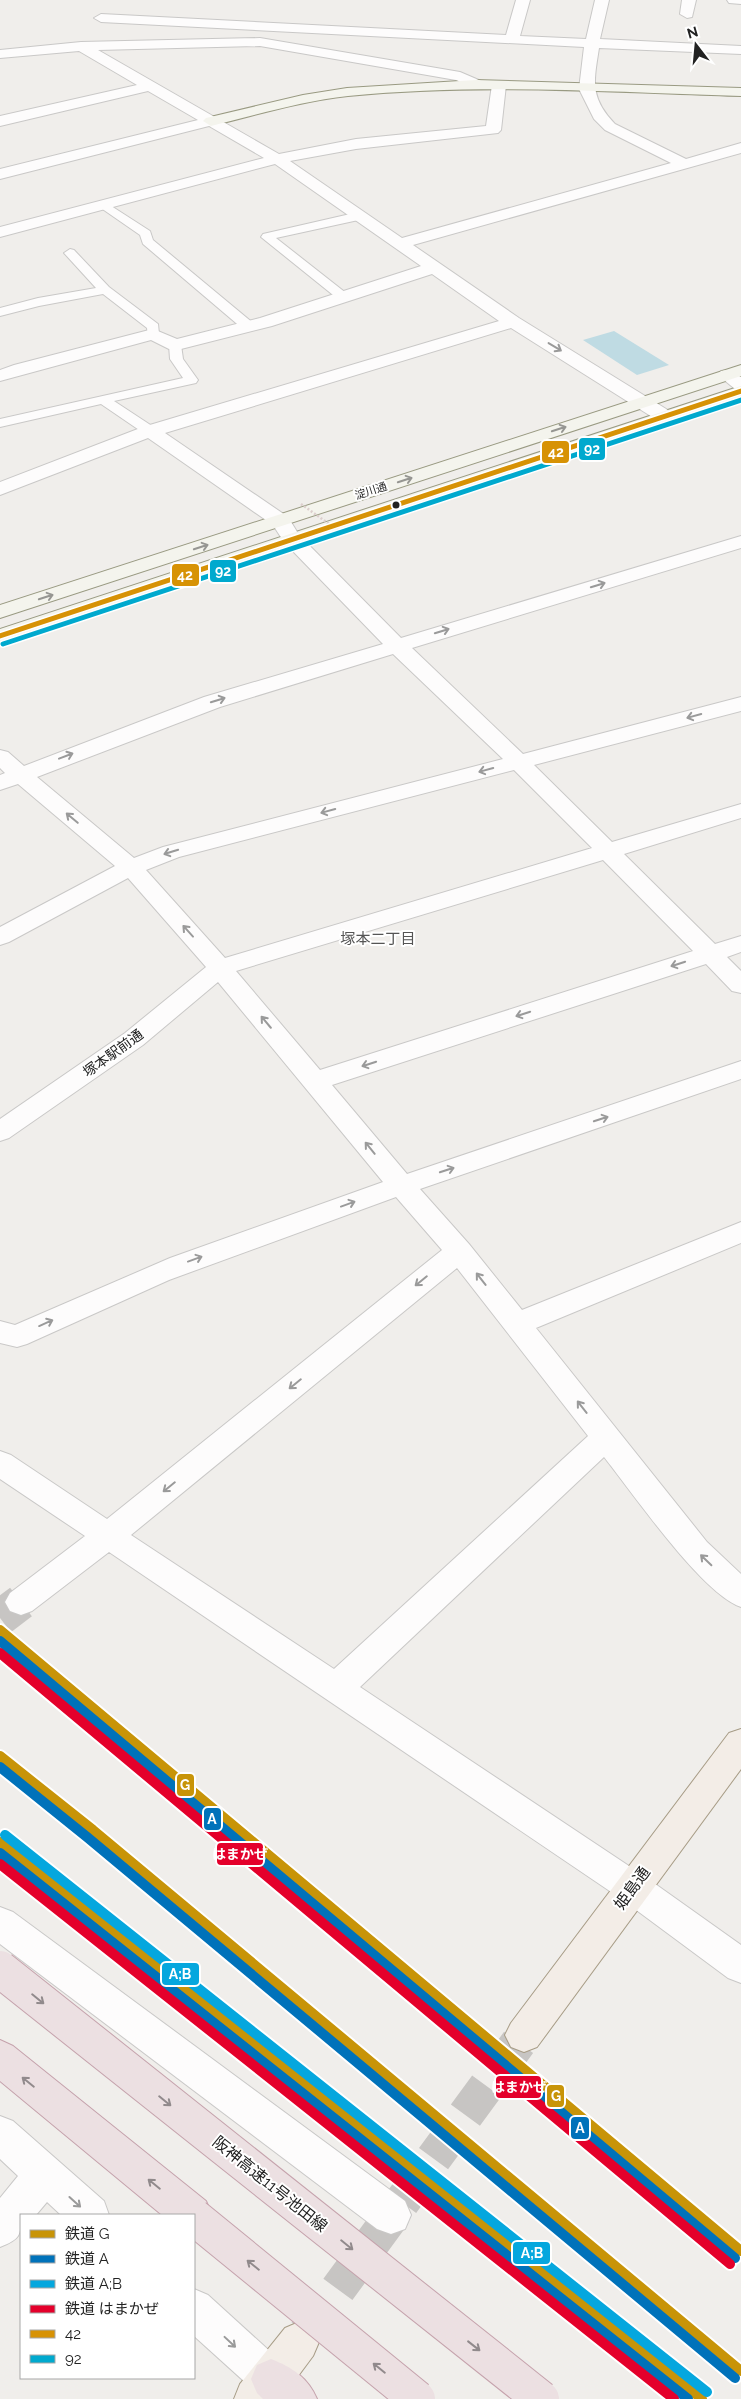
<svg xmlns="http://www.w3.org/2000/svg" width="741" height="2399" font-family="Raleway,'Noto Sans JP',sans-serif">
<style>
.water{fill:#bfdbe3}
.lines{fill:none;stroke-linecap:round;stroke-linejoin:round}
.street-tunnel{stroke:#c7c5c3;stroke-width:36;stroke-dasharray:36 18;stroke-linecap:butt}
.primary-tunnel{stroke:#c7c5c3;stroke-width:36;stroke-dasharray:36 18;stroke-linecap:butt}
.lane-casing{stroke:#c9c8c7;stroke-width:2}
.street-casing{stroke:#c9c8c7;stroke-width:2}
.secondary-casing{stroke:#999a82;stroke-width:2}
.primary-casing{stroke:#a79c86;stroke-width:2}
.highway-casing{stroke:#c5a2ac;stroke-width:2}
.lane{fill:#fdfcfc;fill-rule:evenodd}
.street{fill:#fdfcfc;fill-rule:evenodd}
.secondary{fill:#f4f4ed;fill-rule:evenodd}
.primary{fill:#f3ede7;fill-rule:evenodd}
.highway{fill:#ece0e2;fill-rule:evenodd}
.highway-bridge-casing{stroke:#c5a2ac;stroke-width:38;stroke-linecap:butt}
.path-bridge{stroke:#dccecd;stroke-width:2.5;stroke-dasharray:2 2;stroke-linecap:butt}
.highway-bridge{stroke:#ece0e2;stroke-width:36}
.bus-1-casing{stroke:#fff;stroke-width:8}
.bus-2-casing{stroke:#fff;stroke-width:8}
.bus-1{stroke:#d79205;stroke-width:5}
.bus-2{stroke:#00a9ce;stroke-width:5}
.rail-1-casing{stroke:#fff;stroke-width:14}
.rail-2-casing{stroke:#fff;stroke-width:14}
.rail-3-casing{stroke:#fff;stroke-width:14}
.rail-4-casing{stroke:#fff;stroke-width:14}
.rail-1{stroke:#c89408;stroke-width:10}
.rail-2{stroke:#0072ba;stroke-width:10}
.rail-3{stroke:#05a7de;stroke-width:10}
.rail-4{stroke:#e4002b;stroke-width:10}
.oneway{stroke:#9a9a9a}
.oneway2{stroke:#969692}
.oneway3{stroke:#918a8c}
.bus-dot{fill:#222;stroke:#fff;stroke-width:2}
.labels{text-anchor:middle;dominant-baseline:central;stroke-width:4;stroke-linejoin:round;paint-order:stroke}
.far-street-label{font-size:11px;fill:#222;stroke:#fff}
.street-label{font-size:14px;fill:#222;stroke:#fff}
.neighbourhood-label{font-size:15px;fill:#555;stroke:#fff}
.near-street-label{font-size:16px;fill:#222;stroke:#fff}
.line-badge{stroke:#fff;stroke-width:2}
.badge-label{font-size:14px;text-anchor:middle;font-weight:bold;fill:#fff}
</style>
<rect width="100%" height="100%" fill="#f0eeeb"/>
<!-- water -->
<path class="water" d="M614 331 669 365 637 375 583 340Z"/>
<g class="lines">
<!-- street-tunnel -->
<path class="street-tunnel" d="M0 1618 21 1602"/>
<!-- primary-tunnel -->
<path class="primary-tunnel" d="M306 2333 524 2035"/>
<defs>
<g id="lane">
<path d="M105 202 150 231 153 240 253 323 254 326 253 329H243L143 244 140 235 101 208 99 206Z"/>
<path d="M359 212 365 216 363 219 276 238 346 293 348 296 346 299H338L261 237 263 234Z"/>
<path d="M70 249 74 250 109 287 158 324 159 334 158 337H148L147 328 103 294 39 306 0 316V308L38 298 96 288 64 253Z"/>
<path d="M175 341 181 345 183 359 198 380 196 383 114 401 155 428 157 431 155 434H145L101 404 0 427V419L183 378 170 359 169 345Z"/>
</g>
<g id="street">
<path d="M516 0H530L520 36 586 39 595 0H609L600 39 741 46V54L599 48C594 81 589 97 615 124L686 159 741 143V153L413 245 519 318 671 412 673 416 671 420H657L511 328 165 433 288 517 299 535 401 638 741 536V548L412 648 523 754 741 697V711L534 765 612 842 741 804V818L624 854 715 944 741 936V952L727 957 741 971V993L732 991 706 964 332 1085 407 1174 741 1061V1079L420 1189 469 1244 522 1310 741 1222V1243L536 1328 707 1542 741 1574V1607C702 1594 632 1492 604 1457L360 1687 644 1876 741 1945V1983L728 1978 620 1898 109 1552 32 1611 21 1615 10 1611 5 1602 10 1593 85 1536 0 1479V1451L11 1455 107 1519 442 1250 396 1197 169 1280 27 1344 17 1347 0 1343V1321L15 1325 170 1258 383 1182 218 982 143 1045 9 1138 0 1141V1119L125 1033 206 967 128 878 9 942 0 945V927L115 866 18 784 0 790V775L5 773 0 768V750L8 752 24 766 204 697 383 644 284 542 273 525 148 438 0 495V482L143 427 499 321 432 274 272 326 181 349H169L151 340 0 381V370L14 365 153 329 177 339 260 318 421 266 275 164 0 237V227L264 158 209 126 0 179V169L198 120 148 91 0 126V116L137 85 79 51 0 58V50L81 42 260 38 460 72 481 81 483 84 476 88 456 80 260 46 98 50 279 154 356 139 486 126 492 85 494 82H504L506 85 501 130 498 133 356 149 290 161 402 238 671 163 605 130 594 119 579 89 584 47 101 22 94 18 101 14 506 35ZM393 654 503 759 163 847 134 858 37 777 220 707ZM514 770 592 848 225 958 146 870 179 857ZM603 860 693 951 320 1070 236 971ZM457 1268 588 1436 334 1669 131 1535Z"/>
<path d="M682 0H696L692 17 687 18 680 14Z"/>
<path d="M727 0H741V4L729 3Z"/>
<path d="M727 370 741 377V390L735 389 718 375 721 371Z"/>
<path d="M0 1907 13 1912 405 2201 411 2215 405 2229 391 2234 377 2229 0 1944Z"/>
<path d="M0 2116 13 2121 104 2201 109 2215H61L47 2202 36 2215H21C21 2236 20 2239 0 2247V2198L18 2176 0 2159Z"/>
<path d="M194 2289 208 2295 285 2365 291 2379 285 2393 272 2399 257 2393 194 2336Z"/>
</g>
<g id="secondary">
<path d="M476 80 741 88V96C610 92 479 83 348 96 302 101 256 115 211 126L203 121 206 118 303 95 347 88Z"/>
<path d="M741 365V376L0 618V605Z"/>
<path d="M741 386V397L0 642V629Z"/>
</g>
<g id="primary">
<path d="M741 1729V1769L537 2047 524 2052 511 2047 505 2035 511 2023 729 1733Z"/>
<path d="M299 2322 313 2328 319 2342 313 2356 281 2399H234L240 2384 285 2328Z"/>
</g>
<g id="highway">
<path d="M0 2040 13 2046 206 2201 212 2215 206 2229 194 2234V2215H162L0 2081Z"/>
<path d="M271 2359C292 2367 308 2378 317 2399H263L257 2393 251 2379 257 2365Z"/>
</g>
</defs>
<!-- lane casing -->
<use href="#lane" class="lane-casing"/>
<!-- street casing -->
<use href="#street" class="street-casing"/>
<!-- secondary casing -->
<use href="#secondary" class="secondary-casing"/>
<!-- primary casing -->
<use href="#primary" class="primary-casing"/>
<!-- highway casing -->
<use href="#highway" class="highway-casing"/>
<!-- lane -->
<use href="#lane" class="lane"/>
<!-- street -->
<use href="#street" class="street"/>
<!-- secondary -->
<use href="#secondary" class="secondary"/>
<!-- primary -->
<use href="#primary" class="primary"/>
<!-- highway -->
<use href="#highway" class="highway"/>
<defs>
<g id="highway-bridge">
<path d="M0 1969 541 2399"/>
<path d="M194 2217 417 2399"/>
</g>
</defs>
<!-- highway-bridge casing -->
<use href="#highway-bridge" class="highway-bridge-casing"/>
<!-- path-bridge -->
<path class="path-bridge" d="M301 504 339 531"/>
<!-- highway-bridge -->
<use href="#highway-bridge" class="highway-bridge"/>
<defs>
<path id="bus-1" d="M0 636 741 391"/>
<path id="bus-2" d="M3 644 741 400"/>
</defs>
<!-- bus-1 casing -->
<use href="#bus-1" class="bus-1-casing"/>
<!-- bus-2 casing -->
<use href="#bus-2" class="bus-2-casing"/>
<!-- bus-1 -->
<use href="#bus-1" class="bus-1"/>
<!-- bus-2 -->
<use href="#bus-2" class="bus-2"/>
<defs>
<g id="rail-1">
<path d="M0 1630 741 2251"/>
<path d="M0 1756 93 1830 741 2371"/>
<path d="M0 1842 702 2399"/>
</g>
<g id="rail-2">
<path d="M0 1641 735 2258"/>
<path d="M0 1767 87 1837 735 2378"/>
<path d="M0 1853 688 2399"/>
</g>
<path id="rail-3" d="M5 1835 707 2392"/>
<g id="rail-4">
<path d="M0 1653 730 2264"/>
<path d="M0 1864 674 2399"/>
</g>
</defs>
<!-- rail-1 casing -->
<use href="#rail-1" class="rail-1-casing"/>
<!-- rail-2 casing -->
<use href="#rail-2" class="rail-2-casing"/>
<!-- rail-3 casing -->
<use href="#rail-3" class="rail-3-casing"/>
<!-- rail-4 casing -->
<use href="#rail-4" class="rail-4-casing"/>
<!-- rail-1 -->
<use href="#rail-1" class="rail-1"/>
<!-- rail-2 -->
<use href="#rail-2" class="rail-2"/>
<!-- rail-3 -->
<use href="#rail-3" class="rail-3"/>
<!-- rail-4 -->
<use href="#rail-4" class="rail-4"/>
</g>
<!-- one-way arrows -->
<defs><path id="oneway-shaft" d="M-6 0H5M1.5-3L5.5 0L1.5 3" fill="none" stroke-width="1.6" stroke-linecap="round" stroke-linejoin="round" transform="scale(1.25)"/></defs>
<g class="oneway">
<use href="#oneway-shaft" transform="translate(555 347) rotate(31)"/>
<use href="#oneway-shaft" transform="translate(598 585) rotate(-17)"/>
<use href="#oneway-shaft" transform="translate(442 631) rotate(-17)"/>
<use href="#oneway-shaft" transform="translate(218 700) rotate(-17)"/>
<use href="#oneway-shaft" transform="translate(694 716) rotate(165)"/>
<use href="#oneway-shaft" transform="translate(66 756) rotate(-21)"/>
<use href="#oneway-shaft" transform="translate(486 770) rotate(165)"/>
<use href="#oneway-shaft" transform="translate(328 811) rotate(165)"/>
<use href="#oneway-shaft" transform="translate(72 818) rotate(-140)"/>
<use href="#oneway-shaft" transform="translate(171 852) rotate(163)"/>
<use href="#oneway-shaft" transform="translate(188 931) rotate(-132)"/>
<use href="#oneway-shaft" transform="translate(678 964) rotate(162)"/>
<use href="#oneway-shaft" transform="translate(523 1014) rotate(162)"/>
<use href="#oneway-shaft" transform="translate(266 1022) rotate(-130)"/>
<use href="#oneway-shaft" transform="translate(369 1064) rotate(162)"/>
<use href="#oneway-shaft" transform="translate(601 1119) rotate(-18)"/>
<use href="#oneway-shaft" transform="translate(370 1148) rotate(-129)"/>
<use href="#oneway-shaft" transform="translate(447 1170) rotate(-18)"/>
<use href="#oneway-shaft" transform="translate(348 1204) rotate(-20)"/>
<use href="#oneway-shaft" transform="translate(195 1259) rotate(-20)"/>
<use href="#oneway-shaft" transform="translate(481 1279) rotate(-128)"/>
<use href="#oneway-shaft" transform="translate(421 1281) rotate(141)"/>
<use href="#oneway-shaft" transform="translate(46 1323) rotate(-24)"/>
<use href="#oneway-shaft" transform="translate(295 1384) rotate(141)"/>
<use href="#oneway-shaft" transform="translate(582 1407) rotate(-128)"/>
<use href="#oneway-shaft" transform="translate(169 1487) rotate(141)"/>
<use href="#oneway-shaft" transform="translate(706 1560) rotate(-136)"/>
<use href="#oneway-shaft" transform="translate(75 2202) rotate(42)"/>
<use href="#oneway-shaft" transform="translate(230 2342) rotate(43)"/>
</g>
<g class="oneway2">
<use href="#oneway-shaft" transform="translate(559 429) rotate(-18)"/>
<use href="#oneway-shaft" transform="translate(405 480) rotate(-18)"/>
<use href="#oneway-shaft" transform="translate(201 547) rotate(-18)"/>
<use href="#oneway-shaft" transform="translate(46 597) rotate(-18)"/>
</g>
<g class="oneway3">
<use href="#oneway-shaft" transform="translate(38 1999) rotate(39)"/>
<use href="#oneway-shaft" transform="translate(28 2082) rotate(-141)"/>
<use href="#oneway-shaft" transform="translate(165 2101) rotate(39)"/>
<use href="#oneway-shaft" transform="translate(154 2184) rotate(-141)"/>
<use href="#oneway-shaft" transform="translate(347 2245) rotate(39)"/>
<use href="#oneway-shaft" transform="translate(253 2265) rotate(-141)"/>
<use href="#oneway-shaft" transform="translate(474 2346) rotate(38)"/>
<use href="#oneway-shaft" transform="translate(379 2368) rotate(-141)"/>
</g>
<!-- markers -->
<circle class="bus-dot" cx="396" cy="505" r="4.5"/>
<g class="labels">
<!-- far-street labels -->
<g class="far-street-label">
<text transform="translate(371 491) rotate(-18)">淀川通</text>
</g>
<!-- street labels -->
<g class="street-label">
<text transform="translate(113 1053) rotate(-36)">塚本駅前通</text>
</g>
<!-- neighbourhood labels -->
<g class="neighbourhood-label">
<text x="378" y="939">塚本二丁目</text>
</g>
<!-- near-street labels -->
<g class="near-street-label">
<text transform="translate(632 1888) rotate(-54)">姫島通</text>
<text transform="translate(270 2184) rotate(39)">阪神高速11号池田線</text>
</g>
</g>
<g class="line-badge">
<rect x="578" y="437" width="28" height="24" rx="5" fill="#00a9ce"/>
<rect x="541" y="440" width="29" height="24" rx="5" fill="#d79205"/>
<rect x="209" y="559" width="28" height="24" rx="5" fill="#00a9ce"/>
<rect x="171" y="563" width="29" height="24" rx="5" fill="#d79205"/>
<rect x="176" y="1773" width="19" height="24" rx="5" fill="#c89408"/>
<rect x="203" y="1807" width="19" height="24" rx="5" fill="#0072ba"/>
<rect x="216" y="1842" width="48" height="24" rx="5" fill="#e4002b"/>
<rect x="161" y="1962" width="39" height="24" rx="5" fill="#05a7de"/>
<rect x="495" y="2075" width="47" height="24" rx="5" fill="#e4002b"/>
<rect x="546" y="2084" width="19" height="24" rx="5" fill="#c89408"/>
<rect x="570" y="2116" width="20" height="24" rx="5" fill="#0072ba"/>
<rect x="512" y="2241" width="39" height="24" rx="5" fill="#05a7de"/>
</g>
<g class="badge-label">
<text x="592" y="454">92</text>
<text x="556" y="457">42</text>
<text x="223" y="576">92</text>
<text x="185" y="580">42</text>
<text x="185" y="1790">G</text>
<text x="212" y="1824">A</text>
<text x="240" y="1859">はまかぜ</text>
<text x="180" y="1979">A;B</text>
<text x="519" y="2092">はまかぜ</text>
<text x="556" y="2101">G</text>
<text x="580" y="2133">A</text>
<text x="532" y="2258">A;B</text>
</g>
<!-- legend -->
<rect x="20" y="2214" width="175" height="165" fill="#ffffff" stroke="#a7a7a7"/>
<rect x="30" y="2230" width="25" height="8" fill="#c89408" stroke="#a7a7a7"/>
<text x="65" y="2239" font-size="15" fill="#222222">鉄道 G</text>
<rect x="30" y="2255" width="25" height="8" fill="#0072ba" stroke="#a7a7a7"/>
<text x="65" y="2264" font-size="15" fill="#222222">鉄道 A</text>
<rect x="30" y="2280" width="25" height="8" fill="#05a7de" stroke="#a7a7a7"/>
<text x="65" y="2289" font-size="15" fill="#222222">鉄道 A;B</text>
<rect x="30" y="2305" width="25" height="8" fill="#e4002b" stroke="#a7a7a7"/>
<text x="65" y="2314" font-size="15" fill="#222222">鉄道 はまかぜ</text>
<rect x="30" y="2330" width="25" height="8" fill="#d79205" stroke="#a7a7a7"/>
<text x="65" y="2339" font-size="15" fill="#222222">42</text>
<rect x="30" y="2355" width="25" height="8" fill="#00a9ce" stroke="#a7a7a7"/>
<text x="65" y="2364" font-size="15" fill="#222222">92</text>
<!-- north arrow -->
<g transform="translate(696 45) rotate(344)" stroke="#ffffff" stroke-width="4" paint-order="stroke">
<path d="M0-4L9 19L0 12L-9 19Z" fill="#222222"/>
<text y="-8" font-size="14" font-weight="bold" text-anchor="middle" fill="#222222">N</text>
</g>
</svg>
